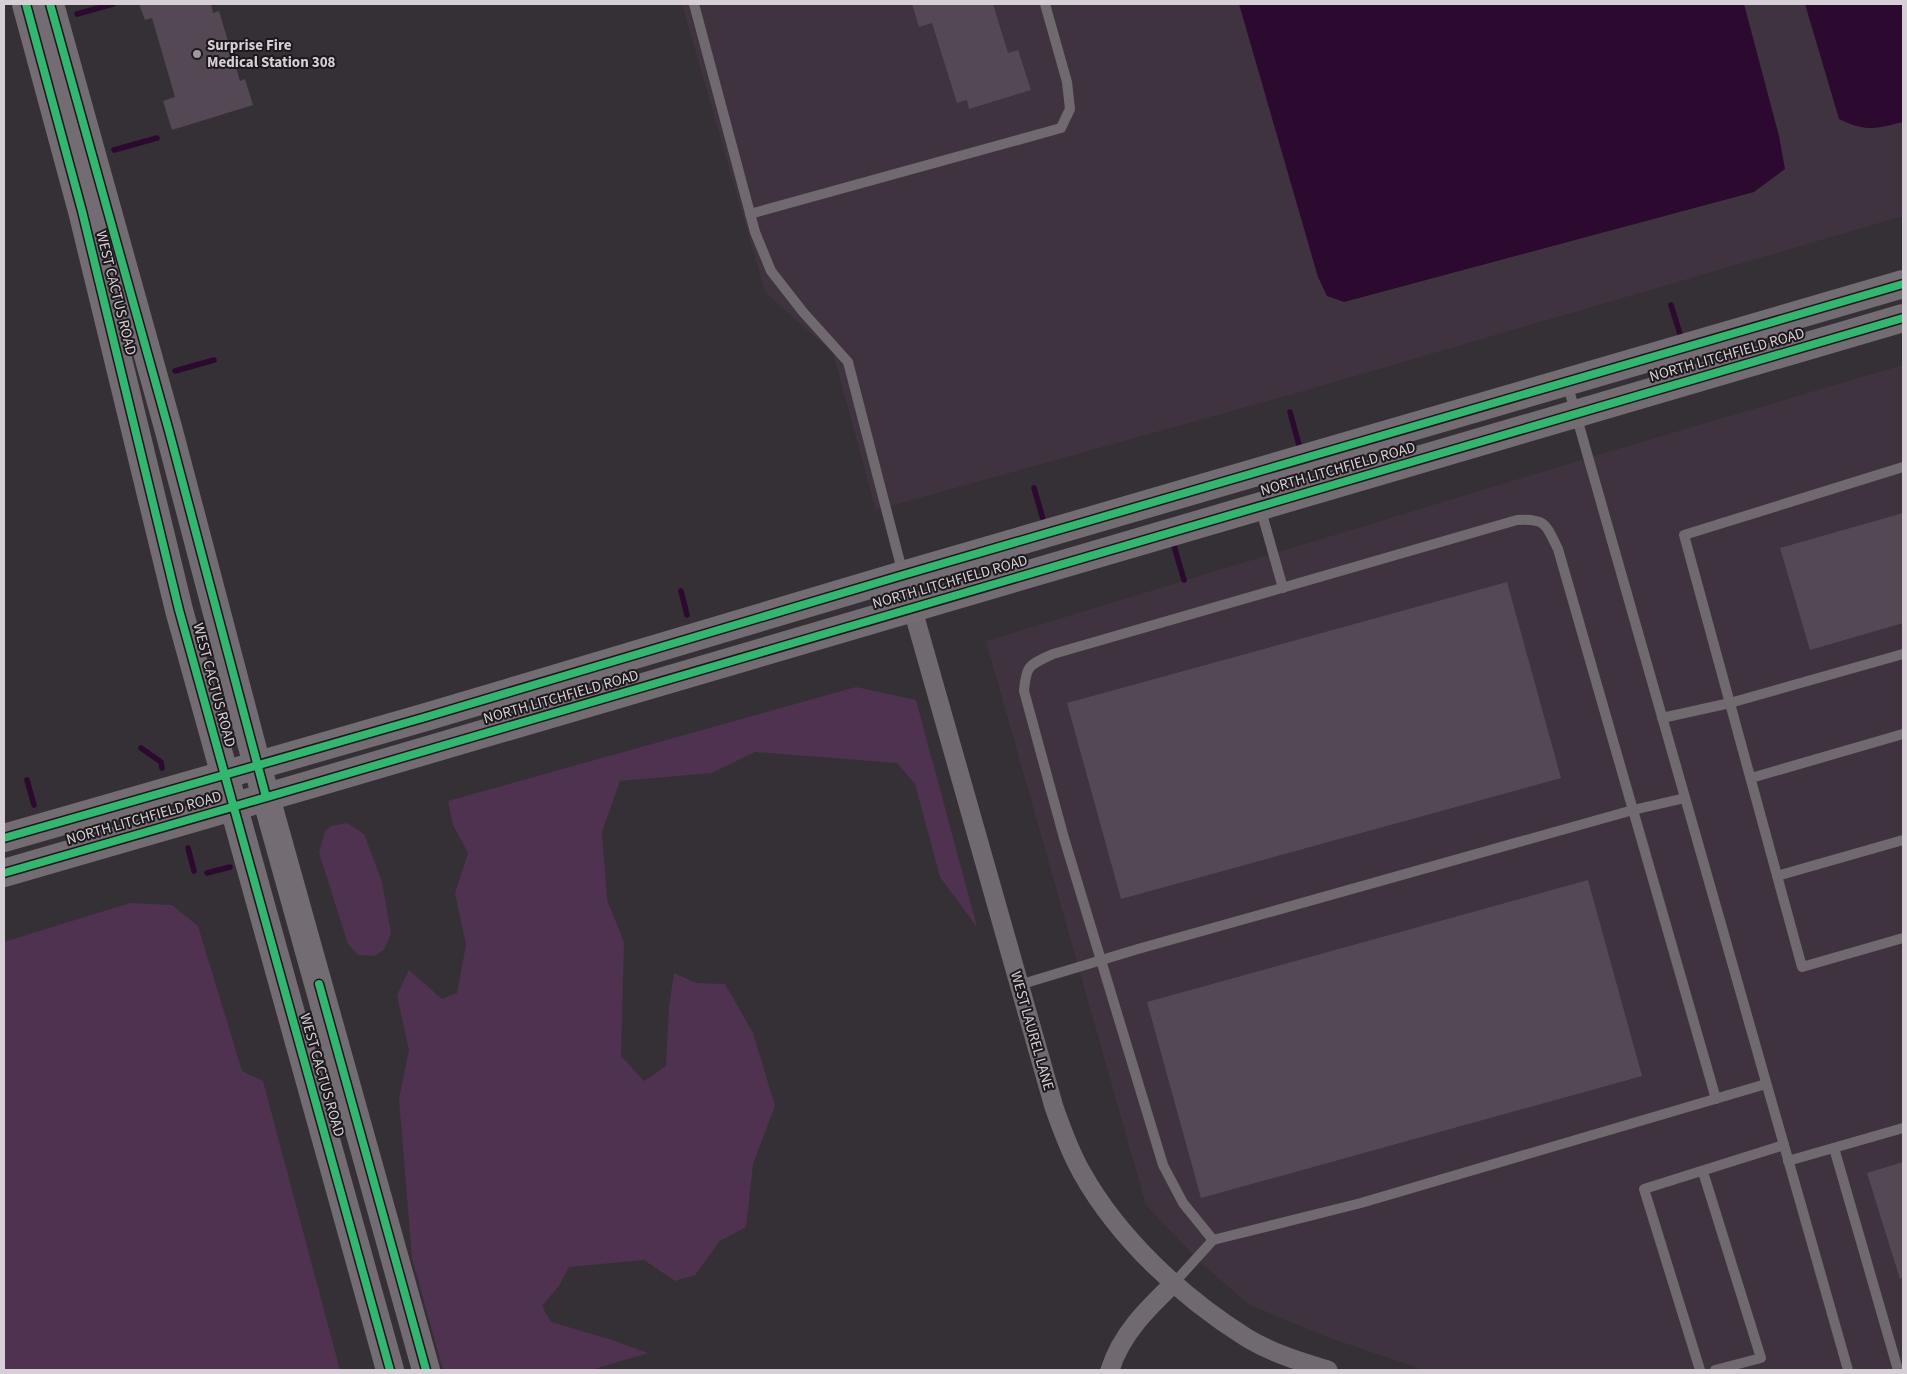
<svg xmlns="http://www.w3.org/2000/svg" width="1907" height="1374" font-family="'Source Sans 3',sans-serif">
<style>
.built{fill:#403340}
.green{fill:#4e324f}
.water{fill:#2c092e}
.lines{fill:none;stroke-linecap:round;stroke-linejoin:round}
.stream{stroke:#2c092e;stroke-width:5.5}
.building{fill:#534853}
.lane{stroke:#706a70;stroke-width:10}
.street{stroke:#706a70;stroke-width:19}
.secondary{stroke:#736c73;stroke-width:28}
.cycleway-casing{stroke:#1c181c;stroke-width:11}
.cycleway{stroke:#33b770;stroke-width:8}
.poi-dot{fill:#9e989e;stroke:#1c181c;stroke-width:2}
.labels{text-anchor:middle;dominant-baseline:central;stroke-width:4;stroke-linejoin:round;paint-order:stroke}
.poi-label{font-size:15px;font-weight:bold;fill:#d6d0d6;stroke:#1c181c;text-anchor:start}
.street-label{font-size:15px;fill:#d6d0d6;stroke:#1c181c}
</style>
<rect width="100%" height="100%" fill="#353035"/>
<!-- built -->
<g class="built">
<path d="M682 4H1903V216L1307 390 876 510 833 353 765 292Z"/>
<path d="M1903 365V1370H1424L1324 1336 1248 1304 1199 1261 1146 1205 986 641 1611 451Z"/>
</g>
<!-- green -->
<g class="green">
<path d="M856 687 916 700 977 927 940 877 915 784 897 763 755 752 712 773 620 781 602 832 607 900 624 942 621 1056 644 1081 666 1066 669 1007 674 973 696 983 725 984 753 1033 775 1106 753 1164 746 1227 720 1241 695 1275 675 1281 644 1260 569 1267 559 1286 542 1306 551 1322 609 1339 648 1353 591 1370H443L412 1258 399 1099 409 1050 397 995 409 970 442 999 457 993 466 945 455 893 468 853 453 825 448 801Z"/>
<path d="M347 823 364 834 382 882 391 934 384 950 374 956 358 955 348 944 319 853 325 831 331 826Z"/>
<path d="M130 903 172 905 198 926 242 1071 263 1081 340 1370H4V942Z"/>
</g>
<!-- water -->
<g class="water">
<path d="M1239 4H1744L1779 136 1785 169 1754 192 1344 302 1327 296 1318 277Z"/>
<path d="M1805 4H1903V122C1875 129 1866 132 1839 119Z"/>
</g>
<g class="lines">
<!-- stream -->
<g class="stream">
<path d="M77 14 113 4"/>
<path d="M114 150 157 138"/>
<path d="M1671 305 1680 334"/>
<path d="M175 371 214 360"/>
<path d="M1290 412 1299 445"/>
<path d="M1034 488 1043 519"/>
<path d="M1174 546 1184 580"/>
<path d="M681 591 687 615"/>
<path d="M141 748 161 762 162 768"/>
<path d="M27 780 34 805"/>
<path d="M188 848 194 871"/>
<path d="M207 873 230 867"/>
</g>
</g>
<!-- building -->
<g class="building">
<path d="M139 4H211L213 13 219 11 240 81 245 79 253 105 172 130 163 101 175 97 152 18 145 20Z"/>
<path d="M912 4H993L1008 53 1018 50 1031 90 969 109 967 100 957 103 932 23 919 27Z"/>
<path d="M1903 513V623L1810 650 1780 548Z"/>
<path d="M1507 582 1561 778 1121 899 1067 703Z"/>
<path d="M1588 880 1642 1076 1201 1198 1147 1002Z"/>
<path d="M1903 1162V1278L1900 1279 1867 1173Z"/>
</g>
<g class="lines">
<!-- lane -->
<g class="lane">
<path d="M694 4 755 232 771 271 803 312 848 362 903 574"/>
<path d="M750 214 1061 128 1070 109 1067 82 1045 4"/>
<path d="M1567 383 1848 1370"/>
<path d="M1903 467 1684 535 1802 967 1903 938"/>
<path d="M1260 507 1283 588"/>
<path d="M1662 718 1730 703 1903 654"/>
<path d="M1751 778 1903 734"/>
<path d="M1777 876 1903 840"/>
<path d="M1019 985 1138 949 1633 810 1685 798"/>
<path d="M1834 1148 1898 1370"/>
<path d="M1788 1161 1903 1128"/>
<path d="M1703 1172 1761 1358 1715 1370"/>
<path d="M1213 1240 1183 1203 1163 1165 1064 838 1024 691C1026 665 1029 665 1053 654L1517 520C1546 518 1546 525 1558 549L1716 1099"/>
<path d="M1174 1283 1213 1240 1361 1203 1766 1084"/>
<path d="M1700 1370 1644 1189 1784 1145"/>
</g>
<!-- street -->
<g class="street">
<path d="M903 575 1054 1107C1062 1130 1070 1152 1082 1173 1119 1239 1183 1298 1247 1338 1272 1353 1301 1362 1328 1370"/>
<path d="M1110 1370C1121 1334 1148 1308 1174 1283"/>
</g>
<!-- secondary -->
<g class="secondary">
<path d="M26 4 82 211 179 610 390 1370"/>
<path d="M50 4 169 431 257 765 426 1370"/>
<path d="M4 838 426 717 903 575 1903 284"/>
<path d="M4 873 305 786 1903 318"/>
</g>
<defs>
<g id="cycleway">
<path d="M26 4 82 211 179 610 390 1370"/>
<path d="M50 4 169 431 266 797"/>
<path d="M4 838 426 717 903 575 1903 284"/>
<path d="M4 873 305 786 1903 318"/>
<path d="M319 984 426 1370"/>
</g>
</defs>
<!-- cycleway casing -->
<use href="#cycleway" class="cycleway-casing"/>
<!-- cycleway -->
<use href="#cycleway" class="cycleway"/>
</g>
<!-- markers -->
<circle class="poi-dot" cx="197" cy="54" r="5"/>
<g class="labels">
<!-- poi labels -->
<g class="poi-label">
<text x="207" y="45">Surprise Fire<tspan x="207" dy="17">Medical Station 308</tspan></text>
</g>
<!-- street labels -->
<g class="street-label">
<text transform="translate(116 293) rotate(76)">WEST CACTUS ROAD</text>
<text transform="translate(1727 355) rotate(-16)">NORTH LITCHFIELD ROAD</text>
<text transform="translate(1338 469) rotate(-16)">NORTH LITCHFIELD ROAD</text>
<text transform="translate(950 582) rotate(-16)">NORTH LITCHFIELD ROAD</text>
<text transform="translate(214 685) rotate(75)">WEST CACTUS ROAD</text>
<text transform="translate(561 697) rotate(-16)">NORTH LITCHFIELD ROAD</text>
<text transform="translate(144 818) rotate(-16)">NORTH LITCHFIELD ROAD</text>
<text transform="translate(1032 1031) rotate(74)">WEST LAUREL LANE</text>
<text transform="translate(322 1075) rotate(74)">WEST CACTUS ROAD</text>
</g>
</g>
<!-- border -->
<rect width="1907" height="1374" fill="none" stroke="#d6d0d6" stroke-width="10"/>
</svg>
